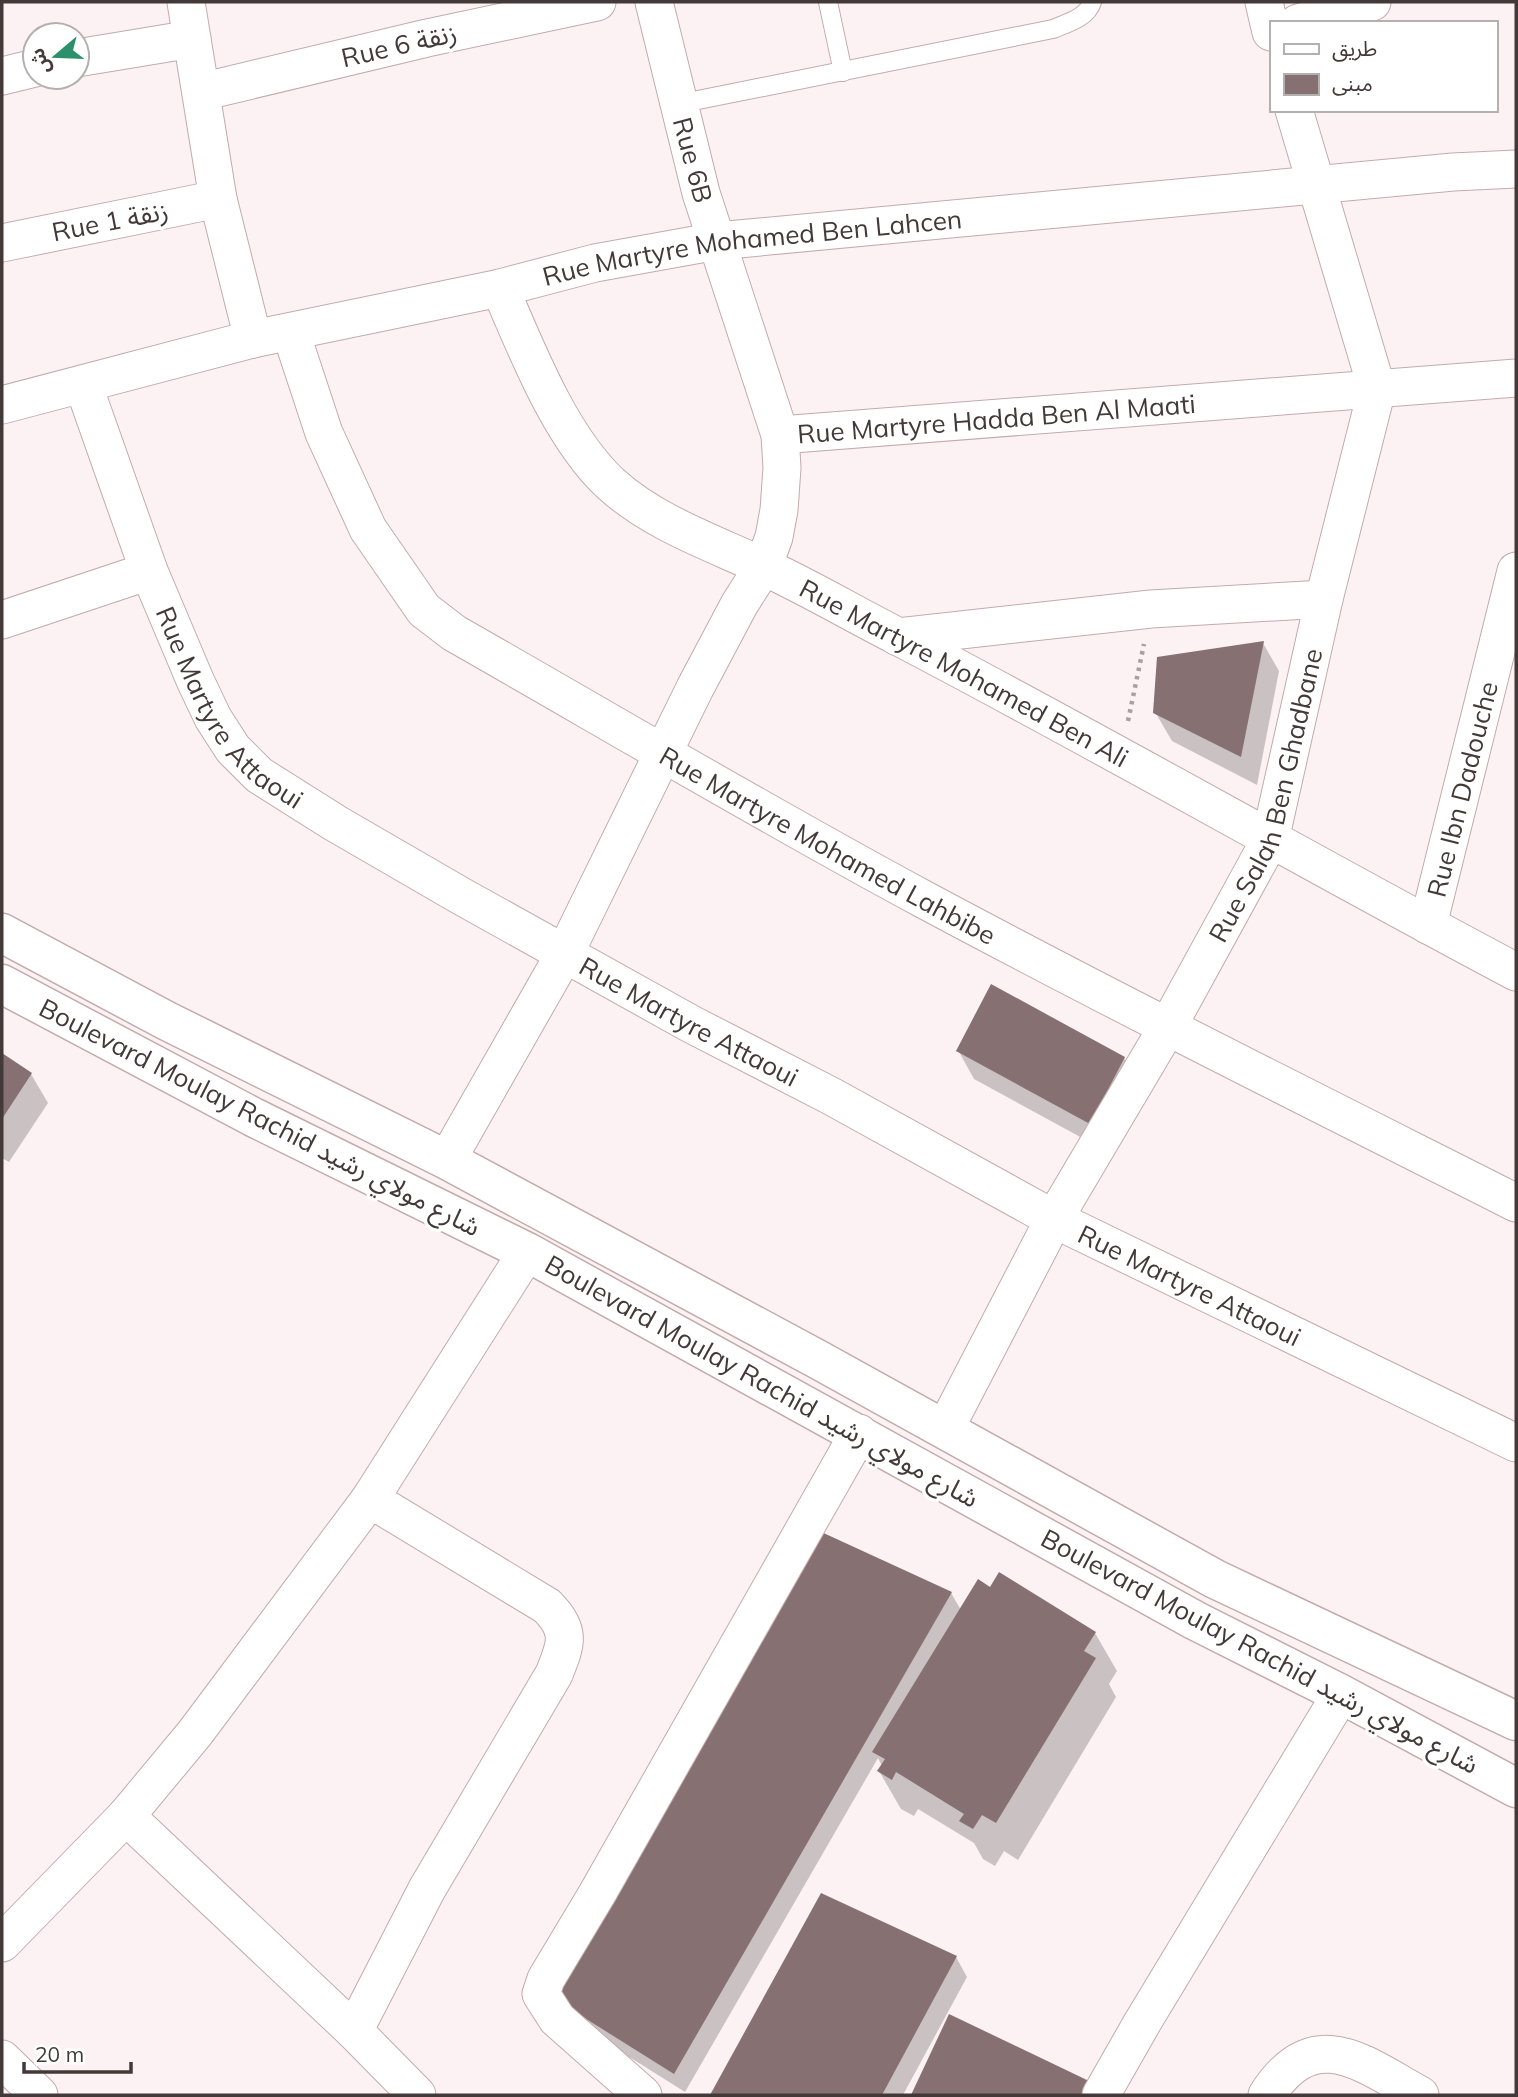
<svg xmlns="http://www.w3.org/2000/svg" width="1518" height="2097" font-family="Mulish,'Noto Sans Arabic',sans-serif">
<style>
.shadow{fill:#0003}
.building{fill:#867071}
.lines{fill:none;stroke-linecap:round;stroke-linejoin:round}
.service-casing{stroke:#c3abac;stroke-width:20}
.minor-casing{stroke:#c3abac;stroke-width:39}
.primary-casing{stroke:#c3abac;stroke-width:41}
.path{stroke:#a99f9f;stroke-width:4.5;stroke-dasharray:3.5 5;stroke-linecap:butt}
.service{stroke:#fff;stroke-width:18}
.minor{stroke:#fff;stroke-width:37}
.primary{stroke:#fff;stroke-width:38}
.labels{text-anchor:middle;dominant-baseline:central;stroke-width:7;stroke-linejoin:round;paint-order:stroke}
.street-label{font-size:26px;fill:#433939;stroke:#fff}
</style>
<rect width="100%" height="100%" fill="#fdf2f3"/>
<!-- shadow -->
<g class="shadow">
<path d="M1263 643 1279 671 1257 785 1172 741 1155 712Z"/>
<path d="M958 1050 1124 1058 1141 1087 1106 1151 974 1079Z"/>
<path d="M2 1055 31 1074 48 1103 9 1162 2 1158Z"/>
<path d="M991 1589 1095 1633 1117 1671 1109 1684 1116 1697 1018 1860 1004 1851 995 1866 983 1859 974 1843 918 1809 914 1816 901 1809 879 1771 882 1766 878 1758 685 2092 569 2019 951 1593 961 1610Z"/>
<path d="M821 1896 956 1957 967 1977 903 2095H712Z"/>
<path d="M949 2016 1095 2095H913Z"/>
</g>
<!-- building -->
<g class="building">
<path d="M1264 641 1241 757 1153 713 1157 657Z"/>
<path d="M991 984 1125 1057 1090 1124 956 1051Z"/>
<path d="M2 1053 32 1073 2 1119Z"/>
<path d="M817 1530 952 1592 674 2074 556 2000Z"/>
<path d="M999 1572 1096 1632 1084 1651 1096 1658 996 1823 982 1815 973 1829 959 1821 964 1814 896 1772 892 1780 877 1771 885 1759 872 1752 978 1579 990 1587Z"/>
<path d="M821 1893 957 1956 882 2095H710Z"/>
<path d="M949 2014 1089 2081 1081 2095H911Z"/>
</g>
<g class="lines">
<defs>
<g id="service">
<path d="M828 2 843 72"/>
<path d="M678 104 1053 29C1067 23 1087 18 1092 2"/>
</g>
<g id="minor">
<path d="M186 2 218 199 253 339"/>
<path d="M1264 2 1271 32"/>
<path d="M1298 23 1372 2"/>
<path d="M77 58 192 39"/>
<path d="M2 76 35 68"/>
<path d="M201 92 427 38 597 2"/>
<path d="M2 243 218 199"/>
<path id="s1" d="M500 288C527 351 561 438 611 484 653 522 710 542 760 565 806 586 850 612 895 635 1104 744 1308 862 1516 972"/>
<path id="s2" d="M291 333 324 433 368 529 424 610 454 633C610 722 765 814 923 899 1119 1004 1318 1103 1516 1203"/>
<path id="s3" d="M83 384 149 571 195 680 213 718 233 749 259 775 335 823 461 896 691 1024 831 1096 1054 1219 1516 1443"/>
<path id="s4" d="M2 405 253 339 500 288 595 263 717 241 1453 172 1516 169"/>
<path id="s5" d="M780 435 1516 378"/>
<path d="M2 620 149 571"/>
<path d="M898 637 1151 609 1324 599"/>
<path id="s6" d="M1428 925 1516 571"/>
<path d="M447 1160 565 953 695 688 739 605 763 567 774 537 779 510 782 468 780 435 701 193 654 2"/>
<path id="s7" d="M945 1429 1054 1219 1167 1028 1270 840 1324 599 1377 389 1294 110"/>
<path d="M126 1816 354 2031 417 2095"/>
<path d="M2 1943 126 1816 195 1733 370 1499 527 1252"/>
<path d="M354 2031 427 1889 554 1674C566 1644 572 1631 547 1606L370 1499"/>
<path d="M2 2059 39 2095"/>
<path d="M643 2095 557 2019 541 1994 546 1979 597 1894 859 1433"/>
<path d="M1101 2095 1142 2023 1341 1694"/>
<path d="M1267 2095C1314 2022 1362 2063 1420 2095"/>
</g>
<g id="primary">
<path d="M2 933 167 1021 447 1160 817 1359 1215 1579 1516 1721"/>
<path d="M2 984 253 1117 527 1252 1196 1621 1341 1694 1516 1788"/>
</g>
</defs>
<!-- service casing -->
<use href="#service" class="service-casing"/>
<!-- minor casing -->
<use href="#minor" class="minor-casing"/>
<!-- primary casing -->
<use href="#primary" class="primary-casing"/>
<!-- path -->
<path class="path" d="M1128 721 1144 644"/>
<!-- service -->
<use href="#service" class="service"/>
<!-- minor -->
<use href="#minor" class="minor"/>
<!-- primary -->
<use href="#primary" class="primary"/>
</g>
<g class="labels">
<!-- street labels -->
<g class="street-label">
<text transform="translate(399 45) rotate(-13)">Rue 6 زنقة</text>
<text transform="translate(693 160) rotate(75)">Rue 6B</text>
<text transform="translate(110 221) rotate(-11)">Rue 1 زنقة</text>
<text stroke="none"><textPath href="#s4" startOffset="768">Rue Martyre Mohamed Ben Lahcen</textPath></text>
<text stroke="none"><textPath href="#s5" startOffset="217">Rue Martyre Hadda Ben Al Maati</textPath></text>
<text stroke="none"><textPath href="#s1" startOffset="628">Rue Martyre Mohamed Ben Ali</textPath></text>
<text stroke="none"><textPath href="#s3" startOffset="360">Rue Martyre Attaoui</textPath></text>
<text stroke="none"><textPath href="#s6" startOffset="140">Rue Ibn Dadouche</textPath></text>
<text stroke="none"><textPath href="#s7" startOffset="714">Rue Salah Ben Ghadbane</textPath></text>
<text stroke="none"><textPath href="#s2" startOffset="777">Rue Martyre Mohamed Lahbibe</textPath></text>
<text stroke="none"><textPath href="#s3" startOffset="928">Rue Martyre Attaoui</textPath></text>
<text transform="translate(260 1117) rotate(27)">Boulevard Moulay Rachid شارع مولاي رشيد</text>
<text stroke="none"><textPath href="#s3" startOffset="1494">Rue Martyre Attaoui</textPath></text>
<text transform="translate(762 1381) rotate(29)">Boulevard Moulay Rachid شارع مولاي رشيد</text>
<text transform="translate(1260 1651) rotate(28)">Boulevard Moulay Rachid شارع مولاي رشيد</text>
</g>
</g>
<!-- border -->
<rect width="1518" height="2097" fill="none" stroke="#433939" stroke-width="7"/>
<!-- legend -->
<rect x="1270" y="21" width="228" height="91" fill="#ffffff" stroke="#b4b0b0" stroke-width="2"/>
<rect x="1284" y="44" width="35" height="10" fill="#ffffff" stroke="#b4b0b0" stroke-width="2"/>
<text x="1332" y="56" font-size="21" fill="#433939">طريق</text>
<rect x="1284" y="74" width="35" height="21" fill="#867071" stroke="#b4b0b0" stroke-width="2"/>
<text x="1332" y="91" font-size="21" fill="#433939">مبنى</text>
<!-- north arrow -->
<g transform="translate(56 56) rotate(251)"><circle r="33" fill="#ffffff" stroke="#b4b0b0" stroke-width="2"/>
<path d="M0-5L12 26L0 18L-12 26Z" fill="#2b906b"/>
<text y="-10" font-size="19" font-weight="bold" text-anchor="middle" fill="#433939">ش</text>
</g>
<!-- scale -->
<path d="M24 2062v10h107v-10" fill="none" stroke="#433939" stroke-width="3.5"/>
<text x="35" y="2062" font-size="21" fill="#433939" stroke="#ffffff" stroke-width="5" paint-order="stroke">20 m</text>
</svg>
